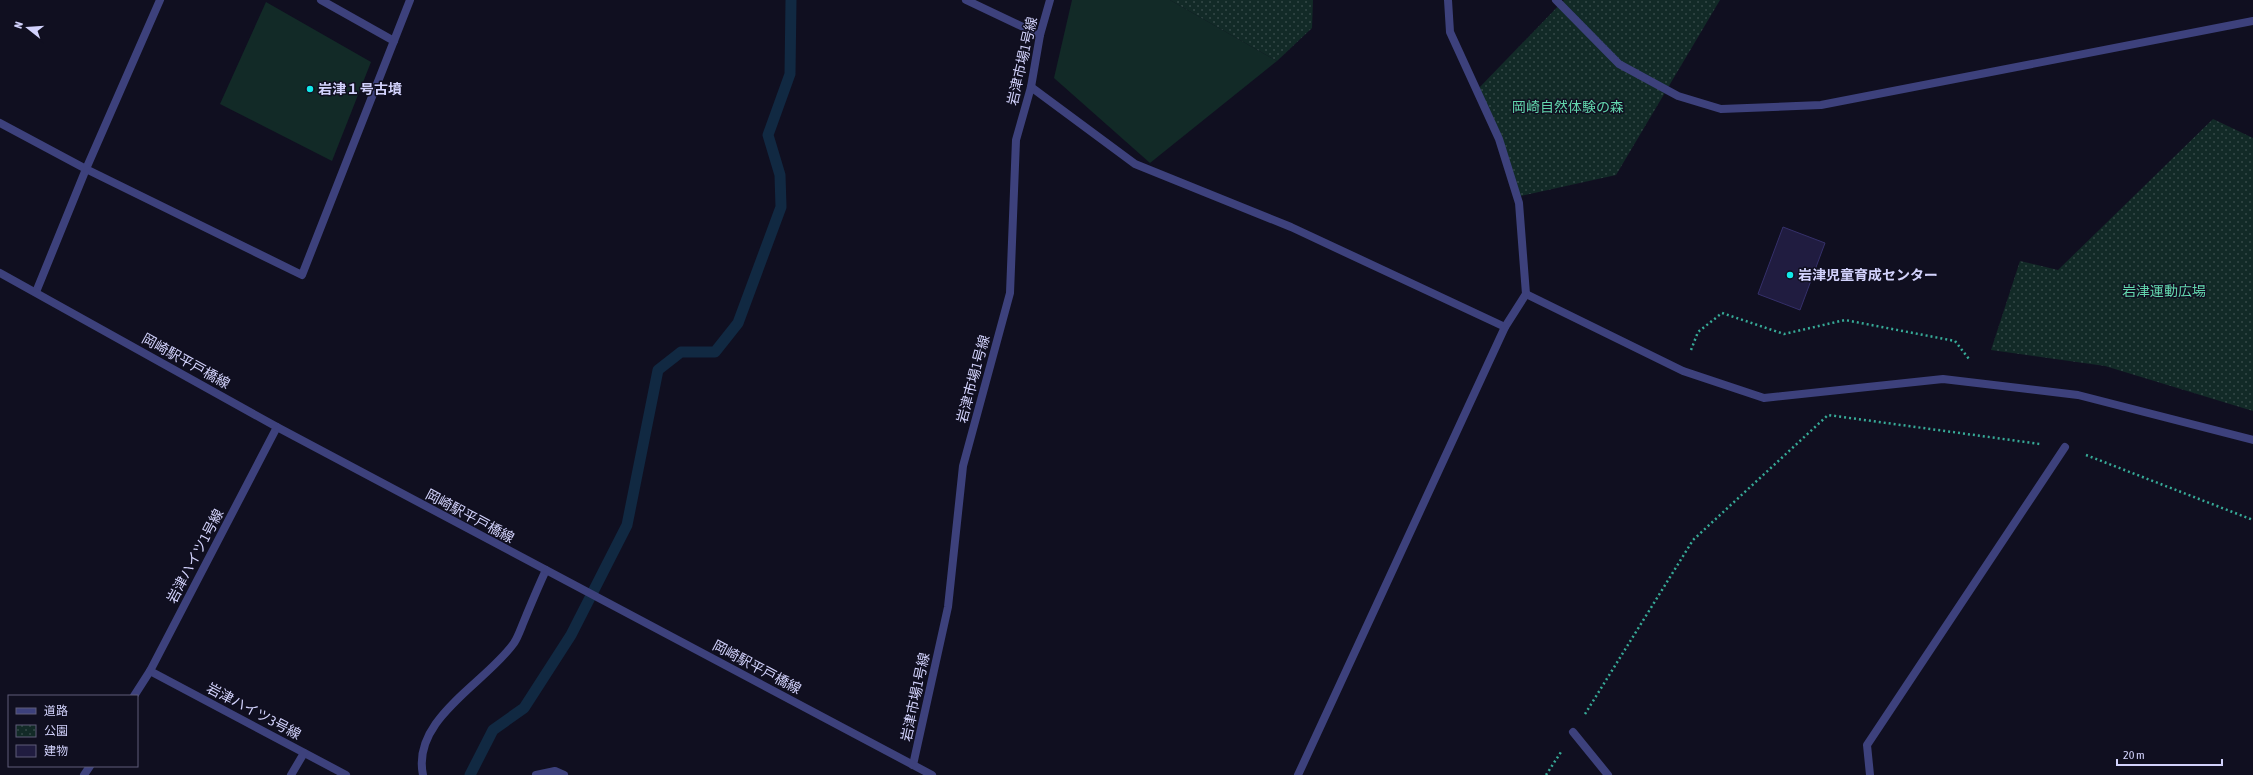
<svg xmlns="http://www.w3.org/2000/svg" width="2253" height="775" font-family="'Asap Condensed','Noto Sans JP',sans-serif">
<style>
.green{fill:#122a27}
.park{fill:url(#park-dots)}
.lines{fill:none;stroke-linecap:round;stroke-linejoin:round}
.stream{stroke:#112942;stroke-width:11}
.building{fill:#201c40;stroke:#35306a}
.path{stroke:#37aa97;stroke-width:2.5;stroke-dasharray:2 3;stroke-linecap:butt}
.service{stroke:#3d417c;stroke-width:8}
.minor{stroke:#3d417c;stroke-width:8}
.tertiary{stroke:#3d417c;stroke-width:8}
.poi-dot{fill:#11e8e8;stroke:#100f20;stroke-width:1.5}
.labels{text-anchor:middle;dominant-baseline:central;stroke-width:3;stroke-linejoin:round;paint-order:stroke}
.street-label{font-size:14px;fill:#d2d2fc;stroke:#100f20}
.poi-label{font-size:14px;font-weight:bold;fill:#d2d2fc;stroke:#100f20;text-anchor:start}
.park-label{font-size:14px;fill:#63d6ad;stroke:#100f20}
</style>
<defs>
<pattern id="park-dots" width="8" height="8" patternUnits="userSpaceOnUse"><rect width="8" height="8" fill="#122a27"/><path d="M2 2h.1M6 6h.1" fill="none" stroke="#344847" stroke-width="1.8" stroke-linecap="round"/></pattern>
</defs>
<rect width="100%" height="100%" fill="#100f20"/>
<!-- green -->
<g class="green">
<path d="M1072 0H1170L1277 61 1150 163 1054 78Z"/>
<path d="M266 2 371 62 332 161 220 104Z"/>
</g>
<!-- park -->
<g class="park">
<path d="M1170 0H1313L1312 28 1277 61Z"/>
<path d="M1564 0H1720L1616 175 1516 197 1478 89Z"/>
<path d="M2213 119 2253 138V411L2105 366 1991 350 2020 261 2058 270Z"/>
</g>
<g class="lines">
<!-- stream -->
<path class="stream" d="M470 775 493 730 524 708 571 635 627 525 658 370 681 352H715L738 323 781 207 780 175 768 135 790 74 791 0"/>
</g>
<!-- building -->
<path class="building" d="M1783 227 1825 243 1800 310 1758 294Z"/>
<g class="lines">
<!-- path -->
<g class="path">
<path d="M1691 350 1698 332 1722 313 1784 334 1845 320 1955 341 1969 359"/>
<path d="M2086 455 2253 520"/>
<path d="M1585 714 1693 540 1828 415 2040 444"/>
<path d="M1546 775 1561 752"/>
</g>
<!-- service -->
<g class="service">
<path d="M1031 87 1135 164 1291 227 1505 327"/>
<path d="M1573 732 1608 775"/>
<path d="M1870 775 1867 745 2065 447"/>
</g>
<!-- minor -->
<g class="minor">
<path d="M321 0 394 41"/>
<path d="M966 0 1040 35"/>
<path d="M1556 0 1619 64 1678 96 1721 109 1821 105 2253 21"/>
<path d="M0 123 86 169 302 275 410 0"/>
<path d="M36 292 86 169 160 0"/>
<path d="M1526 294 1683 371 1764 398 1943 379 2078 395 2253 440"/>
<path d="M150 671 346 775"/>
<path d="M134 696 150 671 277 427"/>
<path d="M913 765 948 607 963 466 1010 293 1016 140 1031 87 1040 35 1050 0"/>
<path d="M84 775 90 766"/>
<path d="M291 775 304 753"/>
<path d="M423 775C411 719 486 683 514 643 518 637 521 628 524 621 531 604 538 587 546 570"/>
<path d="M536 775 555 771 564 775"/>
<path d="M1298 775 1505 327 1526 294 1519 203 1499 139 1450 32 1448 0"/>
</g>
<!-- tertiary -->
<path class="tertiary" d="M0 273 277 427 932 775"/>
</g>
<!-- markers -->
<g class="poi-dot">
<circle cx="310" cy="89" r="4"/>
<circle cx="1790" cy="275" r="4"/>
</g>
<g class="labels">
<!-- street labels -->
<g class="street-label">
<text transform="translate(1022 61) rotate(-77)">岩津市場1号線</text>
<text transform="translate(186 361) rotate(29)">岡崎駅平戸橋線</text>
<text transform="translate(973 379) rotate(-75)">岩津市場1号線</text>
<text transform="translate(470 516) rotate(28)">岡崎駅平戸橋線</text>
<text transform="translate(195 556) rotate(-62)">岩津ハイツ1号線</text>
<text transform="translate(757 667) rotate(28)">岡崎駅平戸橋線</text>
<text transform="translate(915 697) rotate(-78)">岩津市場1号線</text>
<text transform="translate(254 711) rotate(28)">岩津ハイツ3号線</text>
</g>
<!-- poi labels -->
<g class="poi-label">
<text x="318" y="89">岩津１号古墳</text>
<text x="1798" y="275">岩津児童育成センター</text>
</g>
<!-- park labels -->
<g class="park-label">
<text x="1568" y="107">岡崎自然体験の森</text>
<text x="2164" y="291">岩津運動広場</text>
</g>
</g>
<!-- legend -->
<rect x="8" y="695" width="130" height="72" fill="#100f20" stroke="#5e5d78"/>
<rect x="16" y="708" width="20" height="6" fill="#3d417c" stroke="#5e5d78"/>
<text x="44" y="715" font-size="12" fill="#d2d2fc">道路</text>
<rect x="16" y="725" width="20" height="12" fill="url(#park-dots)" stroke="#5e5d78"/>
<text x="44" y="735" font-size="12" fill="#d2d2fc">公園</text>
<rect x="16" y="745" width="20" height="12" fill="#201c40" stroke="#5e5d78"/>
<text x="44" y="755" font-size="12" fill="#d2d2fc">建物</text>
<!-- north arrow -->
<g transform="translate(28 28) rotate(287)" stroke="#100f20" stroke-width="3" paint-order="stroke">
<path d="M0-3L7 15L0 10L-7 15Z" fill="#d2d2fc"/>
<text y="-6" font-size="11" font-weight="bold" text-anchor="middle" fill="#d2d2fc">N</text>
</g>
<!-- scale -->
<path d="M2117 759v6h105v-6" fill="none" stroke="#d2d2fc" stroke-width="2"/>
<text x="2123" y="759" font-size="12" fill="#d2d2fc" stroke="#100f20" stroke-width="3" paint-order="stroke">20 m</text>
</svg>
